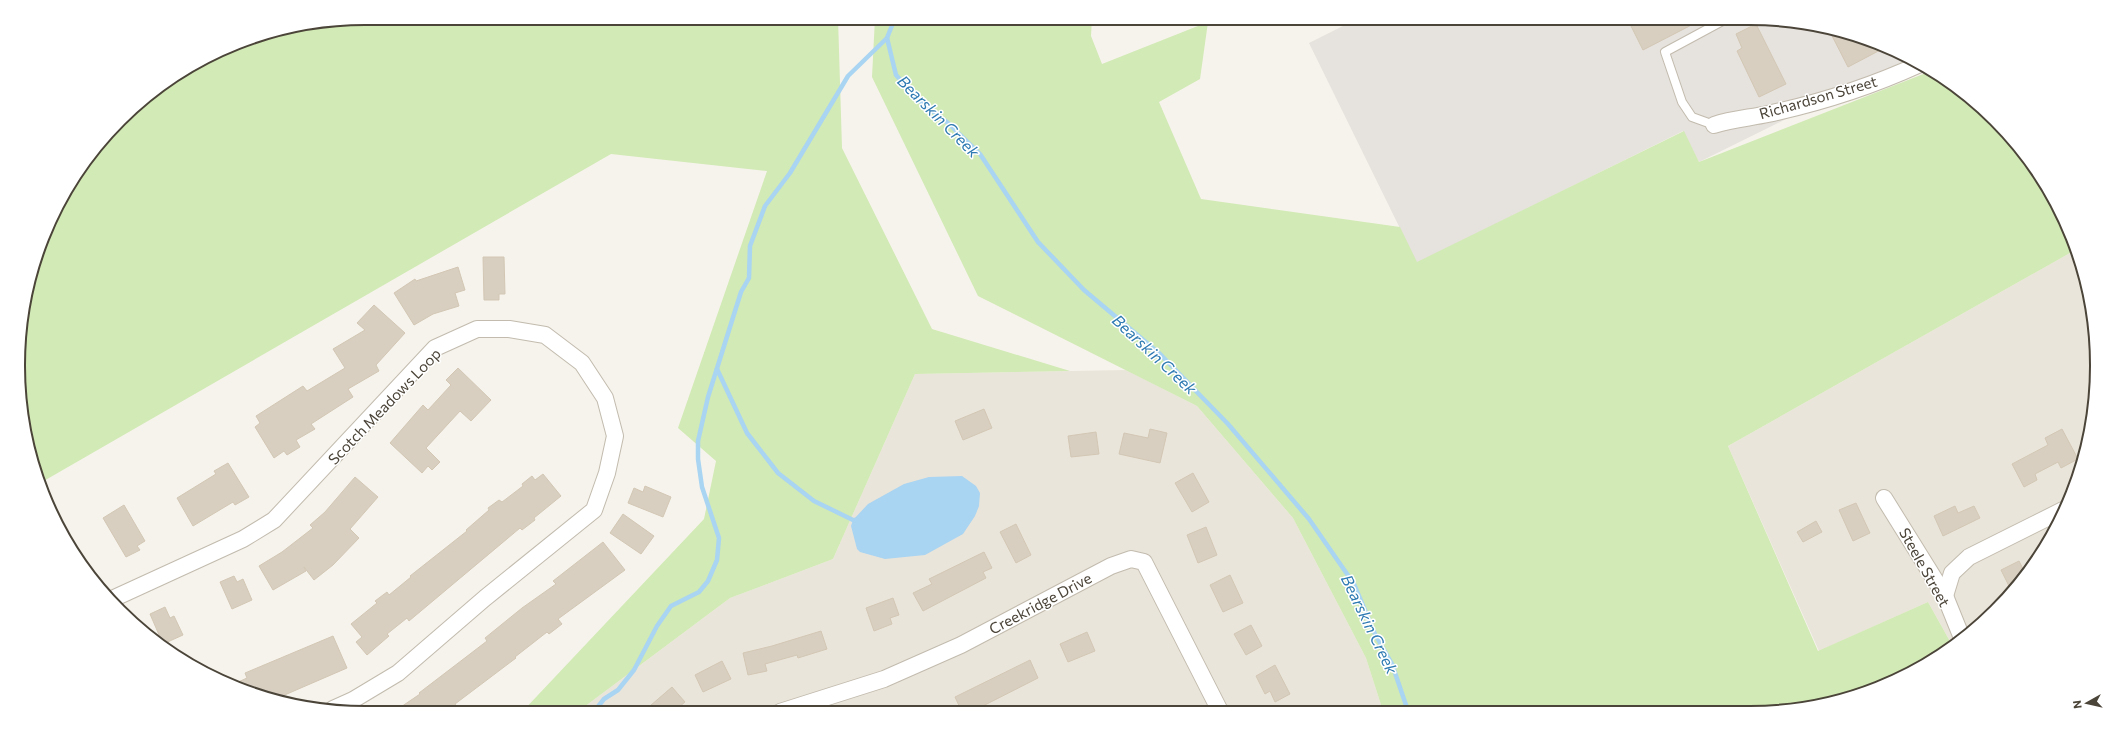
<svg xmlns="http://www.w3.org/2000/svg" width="2115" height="731" font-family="Commissioner,sans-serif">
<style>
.residential{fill:#eae5da}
.industrial{fill:#e6e2dd}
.green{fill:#d2eab5}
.water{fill:#a9d4f2}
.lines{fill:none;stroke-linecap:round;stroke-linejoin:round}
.stream{stroke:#a9d4f2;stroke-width:4.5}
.building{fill:#d8cfc1;stroke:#d3c7b4}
.lane-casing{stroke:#c2bbae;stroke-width:10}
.street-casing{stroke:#c2bbae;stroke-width:18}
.lane{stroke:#fff;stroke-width:8}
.street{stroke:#fff;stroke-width:16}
.labels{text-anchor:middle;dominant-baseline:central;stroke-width:3;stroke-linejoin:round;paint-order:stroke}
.street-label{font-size:15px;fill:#4b4439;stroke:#fff}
.water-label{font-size:16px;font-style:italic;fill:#2e7ab2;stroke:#fff}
.rim{fill:none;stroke:#4b4439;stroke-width:2}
</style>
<rect width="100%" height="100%" fill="#f6f3ec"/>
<!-- residential -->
<g class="residential">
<path d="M2077 249 2094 320 2096 388 2085 455 2050 539 1979 627 1952 645 1928 602 1819 651 1728 446Z"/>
<path d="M1126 370 1197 406 1293 518 1366 658 1383 711 576 713 730 598 833 559 915 374Z"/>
</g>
<!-- industrial -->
<path class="industrial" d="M1359 18H1749L1839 30 1903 54 1910 58 1699 162 1683 131 1417 263 1309 43Z"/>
<!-- green -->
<g class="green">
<path d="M366 18H838L842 148 932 329 1070 371 915 374 833 559 730 598 576 713H521L704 519 716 461 678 428 767 171 611 154 42 482 30 455 19 388 21 320 54 212 90 154 136 104 233 44 298 25Z"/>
<path d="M875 18H1092L1091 36 1102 64 1208 22 1200 79 1159 102 1201 199 1400 227 1417 262 1684 131 1699 162 1931 71 1961 90 2011 136 2050 192 2077 249 1728 446 1818 651 1928 602 1952 645 1903 677 1795 710 1383 711 1366 658 1293 518 1197 406 978 296 872 77Z"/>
</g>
<!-- water -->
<path class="water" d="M962 476 976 486 980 493 979 506 975 516 963 534 925 555 885 559 860 552 857 549 851 526 853 520 868 504 904 484 929 477Z"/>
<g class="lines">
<!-- stream -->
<g class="stream">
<path d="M895 18 887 38 896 75 921 102 948 123 980 154 1038 242 1084 290 1160 354 1228 424 1309 519 1354 584 1375 634 1392 664 1408 711"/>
<path d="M717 369 747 433 778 473 814 501 853 520H857"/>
<path d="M593 713 604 699 618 690 634 670 657 626 671 606 699 592 708 581 717 560 719 538 702 487 698 459V441L708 397 741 292 749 278 750 246 765 206 790 173 848 76 887 38"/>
</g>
</g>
<!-- building -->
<g class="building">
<path d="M1627 18H1705L1643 50Z"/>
<path d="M1756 24 1786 84 1759 97 1737 51 1742 48 1736 34Z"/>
<path d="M1828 28 1839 30 1886 47 1848 67Z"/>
<path d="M483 257H504L505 294H499V300H484Z"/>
<path d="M458 267 465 290 455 293 459 306 433 314 414 325 394 293 415 279 416 281Z"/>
<path d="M374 305 405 333 376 365 379 371 348 389 353 397 311 424 315 429 296 440 300 447 287 455 284 451 274 458 255 427 260 423 256 416 303 386 307 391 345 368 333 349 365 330 357 323Z"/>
<path d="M458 368 491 400 471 421 460 411 426 448 440 462 432 470 428 466 422 473 390 443 423 405 428 410 451 385 446 380Z"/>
<path d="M984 409 992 428 963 440 955 421Z"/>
<path d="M1150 429 1167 433 1160 463 1119 454 1124 433 1148 438Z"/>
<path d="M2062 429 2078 459 2061 468 2058 462 2035 474 2037 480 2024 487 2012 464 2048 445 2045 438Z"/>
<path d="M1096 432 1099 454 1071 457 1068 436Z"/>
<path d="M228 463 249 497 235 505 233 502 193 526 177 498 216 474 214 471Z"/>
<path d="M1193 473 1209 502 1192 512 1175 483Z"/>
<path d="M543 474 561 496 534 518 535 520 522 530 520 528 409 621 407 618 387 634 389 636 367 655 356 642 362 637 351 624 377 603 375 601 387 592 389 595 411 577 410 576 467 531 466 530 489 510 488 508 499 500 502 502 523 486 522 484 532 476 535 480Z"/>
<path d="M355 477 378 497 350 529 359 538 333 565 314 580 304 567 306 571 273 590 259 566 282 552 313 528 310 525 325 512Z"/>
<path d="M645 486 671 497 663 517 628 503 634 488 643 492Z"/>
<path d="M1856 503 1870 533 1853 541 1839 510Z"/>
<path d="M124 505 145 541 137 546 140 550 126 557 103 518Z"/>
<path d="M1955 506 1958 513 1974 506 1980 518 1943 536 1934 516Z"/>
<path d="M623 514 654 536 641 554 610 533Z"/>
<path d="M1816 521 1822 532 1803 542 1797 532Z"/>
<path d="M1016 524 1031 555 1016 563 1000 532Z"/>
<path d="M1206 527 1217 555 1198 563 1187 535Z"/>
<path d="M603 542 625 570 558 619 562 624 549 634 547 632 515 657 516 658 455 704 462 713H392L420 694 419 693 487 641 485 638 522 608 556 584 553 581Z"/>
<path d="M984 552 992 568 983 572 986 578 923 611 913 593 932 584 929 579Z"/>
<path d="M2019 561 2024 571 2010 588 2001 570Z"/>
<path d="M1230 575 1243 603 1223 612 1210 585Z"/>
<path d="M234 576 237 582 243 579 252 600 232 609 220 582Z"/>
<path d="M893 598 899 615 890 618 892 624 874 631 866 608Z"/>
<path d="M165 607 170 618 174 616 183 635 163 644 150 614Z"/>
<path d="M1251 625 1262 646 1246 655 1234 634Z"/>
<path d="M821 631 827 649 798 658 797 655 765 664 767 671 748 675 743 653 772 646Z"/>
<path d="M1087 632 1095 651 1068 662 1060 644Z"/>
<path d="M333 636 347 668 273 700 236 683 247 678 245 673Z"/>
<path d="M1030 660 1038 678 971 712H962L955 697Z"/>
<path d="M722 661 731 679 703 692 695 675Z"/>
<path d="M1275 665 1290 694 1275 702 1270 691 1265 694 1256 676Z"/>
<path d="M672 687 685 702 673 712H643Z"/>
</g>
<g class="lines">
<defs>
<path id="lane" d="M1714 125 1692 117 1682 102 1665 52 1728 18"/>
<g id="street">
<path d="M1714 125C1732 119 1749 118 1768 114 1819 103 1872 86 1920 64"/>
<path d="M1884 498 1945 596 1962 638"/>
<path d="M1945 596 1952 573 1969 557 2063 510"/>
<path d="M110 600 243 539 274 520 435 348 477 329H509L545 335 582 363 605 398 615 436 607 473 594 510 485 598 398 673 353 700 333 709"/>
<path d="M780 712 884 679 961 645 1111 566 1131 559 1144 562 1220 711"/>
</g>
</defs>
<!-- lane casing -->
<use href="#lane" class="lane-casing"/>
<!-- street casing -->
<use href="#street" class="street-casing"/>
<!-- lane -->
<use href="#lane" class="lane"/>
<!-- street -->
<use href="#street" class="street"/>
</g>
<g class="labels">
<!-- street labels -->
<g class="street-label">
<text transform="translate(1818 97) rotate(-16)">Richardson Street</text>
<text transform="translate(384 406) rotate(-46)">Scotch Meadows Loop</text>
<text transform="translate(1925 567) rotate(61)">Steele Street</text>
<text transform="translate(1040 603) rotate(-28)">Creekridge Drive</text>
</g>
<!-- water labels -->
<g class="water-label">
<text transform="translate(939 116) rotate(45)">Bearskin Creek</text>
<text transform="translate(1155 354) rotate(43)">Bearskin Creek</text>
<text transform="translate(1370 624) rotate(64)">Bearskin Creek</text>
</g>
</g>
<!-- crop -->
<path d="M0 0H2115V731H0ZM365 25H1750A340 340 0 0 1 2090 365V366A340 340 0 0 1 1750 706H365A340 340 0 0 1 25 366V365A340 340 0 0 1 365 25Z" fill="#fff" fill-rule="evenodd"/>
<path class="rim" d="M365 25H1750A340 340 0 0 1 2090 365V366A340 340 0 0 1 1750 706H365A340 340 0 0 1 25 366V365A340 340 0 0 1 365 25Z"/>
<!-- north arrow -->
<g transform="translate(2087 703) rotate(262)" stroke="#ffffff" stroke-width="3" paint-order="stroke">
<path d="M0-3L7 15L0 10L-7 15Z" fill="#4b4439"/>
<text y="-6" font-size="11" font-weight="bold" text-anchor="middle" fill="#4b4439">N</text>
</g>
</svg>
